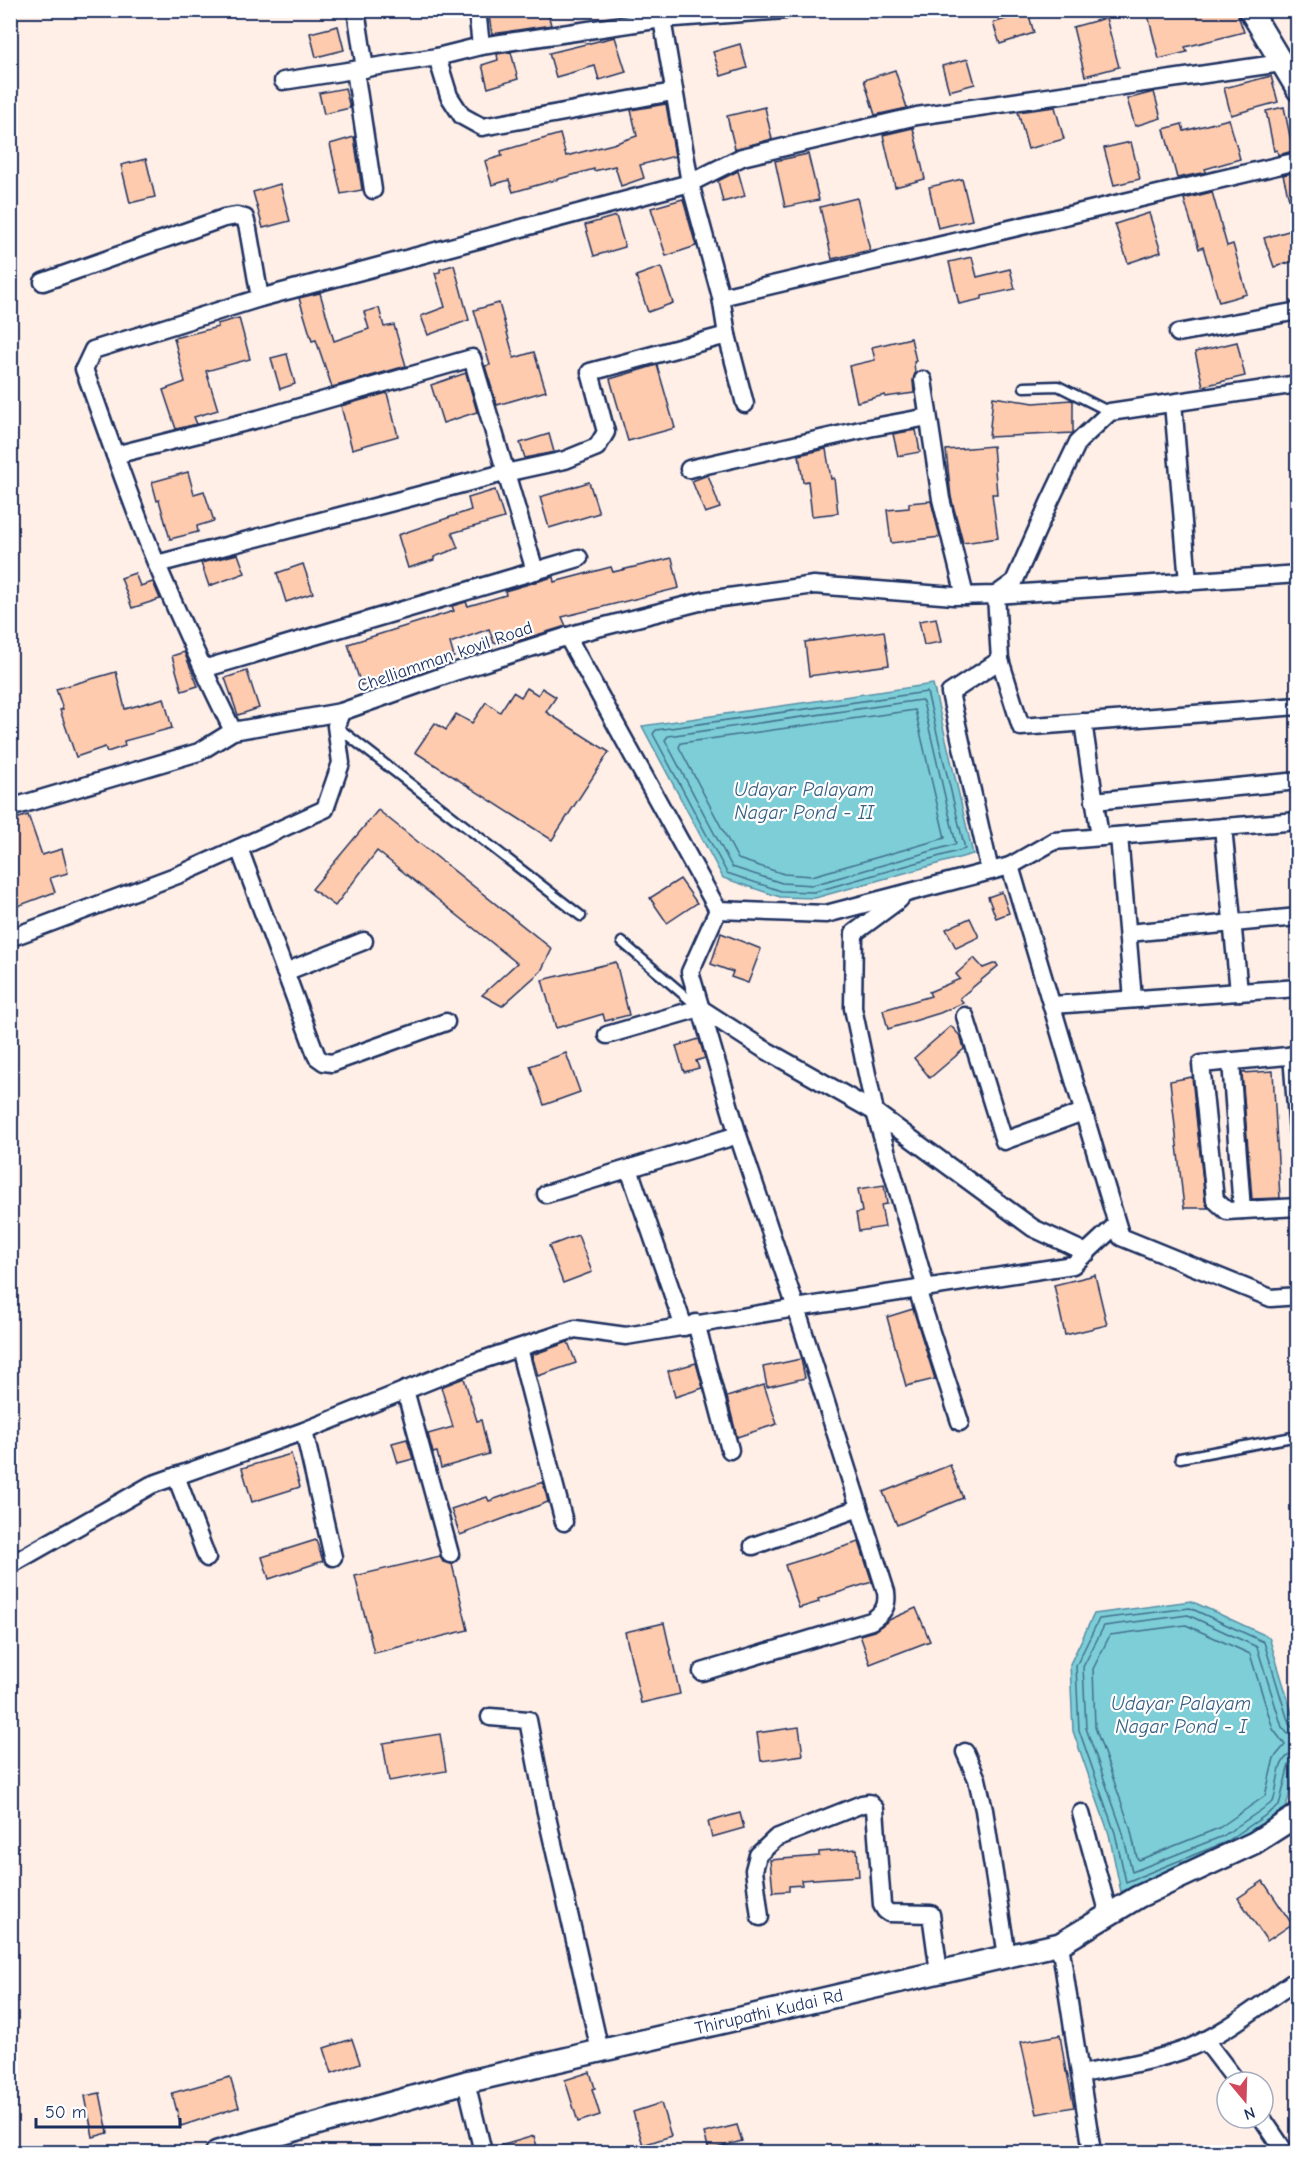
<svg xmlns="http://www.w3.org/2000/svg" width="1308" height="2163" font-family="'Comic Neue',sans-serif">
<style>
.water{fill:#7dced7;stroke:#568ea7;stroke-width:1.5}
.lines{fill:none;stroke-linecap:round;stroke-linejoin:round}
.shore{stroke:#426f8e;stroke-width:1.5}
.building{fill:#fecbae;stroke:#1b2f5e;stroke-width:1.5}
.service-casing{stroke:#1b2f5e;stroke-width:13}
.minor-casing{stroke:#1b2f5e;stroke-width:21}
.tertiary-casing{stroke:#1b2f5e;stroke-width:26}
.service{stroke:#fff;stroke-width:8}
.minor{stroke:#fff;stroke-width:16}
.tertiary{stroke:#fff;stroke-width:21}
.labels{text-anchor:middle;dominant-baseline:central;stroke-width:4.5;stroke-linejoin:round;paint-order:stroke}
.street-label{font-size:18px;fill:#1b2f5e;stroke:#fff}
.water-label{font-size:20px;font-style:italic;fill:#385f82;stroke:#fff}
</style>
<rect width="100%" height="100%" fill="#ffefe7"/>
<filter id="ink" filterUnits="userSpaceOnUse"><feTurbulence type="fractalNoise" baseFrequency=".0167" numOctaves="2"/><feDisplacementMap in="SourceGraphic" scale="12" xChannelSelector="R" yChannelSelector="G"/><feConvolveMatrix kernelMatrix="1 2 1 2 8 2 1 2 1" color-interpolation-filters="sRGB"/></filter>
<g filter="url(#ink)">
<!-- water -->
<g class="water">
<path d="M933 684 973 854 815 898 780 897 723 878 642 726Z"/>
<path d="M1191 1601 1269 1637 1297 1729 1294 1773 1286 1809 1229 1847 1121 1892 1109 1834 1073 1731 1070 1664 1094 1614Z"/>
</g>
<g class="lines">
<!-- shore -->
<g class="shore">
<path d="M927 692 965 849 814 892 781 891 727 873 653 734 656 730Z"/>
<path d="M921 700 923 702 956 844 813 885 782 883 732 867 665 740 668 736Z"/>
<path d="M915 710 945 838 812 876 784 874 738 859 679 747 681 743Z"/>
<path d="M1186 1625 1250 1654 1273 1729 1285 1745 1274 1758 1265 1796 1219 1828 1139 1860 1137 1858 1130 1827 1095 1727 1093 1669 1110 1635Z"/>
<path d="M1298 1728 1292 1727 1289 1724 1264 1642 1190 1608 1099 1619 1076 1666 1079 1730 1115 1833 1126 1882 1226 1842 1279 1806 1289 1764 1293 1761 1298 1760"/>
<path d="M1298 1736 1288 1734 1282 1727 1257 1647 1188 1615 1104 1626 1083 1667 1086 1728 1122 1830 1132 1872 1223 1836 1273 1802C1279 1786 1275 1754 1298 1752"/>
</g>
</g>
<!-- building -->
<g class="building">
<path d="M488 10H547L551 25 492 34Z"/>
<path d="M1164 10H1236L1244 32 1185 47 1187 52 1159 59 1148 15Z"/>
<path d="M1028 12 1034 33 1000 44 993 23Z"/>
<path d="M1106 18 1119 67 1085 76 1073 27Z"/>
<path d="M338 26 344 50 316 57 310 33Z"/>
<path d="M615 37 626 72 599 80 595 66 556 77 549 53Z"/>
<path d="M740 44 747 68 721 76 713 52Z"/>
<path d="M511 52 518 79 488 88 482 65 498 60 497 54Z"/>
<path d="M968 59 975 84 949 91 942 66Z"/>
<path d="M895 70 907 108 875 115 864 80Z"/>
<path d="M1271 76 1278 102 1231 115 1224 88Z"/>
<path d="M345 88 350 108 324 114 319 93Z"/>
<path d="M1154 92 1161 118 1135 126 1127 99Z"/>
<path d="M666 104 675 156 640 165 644 178 621 186 615 166 594 171V169L513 192 509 180 492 185 485 161 502 156 501 151 560 134 566 156 613 144 637 136 631 110Z"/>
<path d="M765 107 772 139 735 149 727 116Z"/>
<path d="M1055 107 1064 139 1028 149 1018 112Z"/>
<path d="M1284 107 1293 151 1278 155 1277 150 1274 151 1266 111Z"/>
<path d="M1229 119 1240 159 1205 169 1206 172 1177 178 1164 129 1182 124 1184 131Z"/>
<path d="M913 128 925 179 895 187 883 135Z"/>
<path d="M354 137 362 190 341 194 330 144Z"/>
<path d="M1131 142 1140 179 1114 185 1104 148Z"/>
<path d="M808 154 819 200 785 207 775 161Z"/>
<path d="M146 159 155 197 130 203 121 165Z"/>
<path d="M738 171 745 196 723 202 718 181Z"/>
<path d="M1297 172 1298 206 1291 207 1283 175Z"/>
<path d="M962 179 972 220 938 228 929 187Z"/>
<path d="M280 184 290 221 263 228 253 192Z"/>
<path d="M1212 192 1227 246 1233 244 1247 294 1219 302 1203 247 1199 249 1184 199Z"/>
<path d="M857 198 870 250 832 259 820 207Z"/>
<path d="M683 199 696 246 666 256 651 208Z"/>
<path d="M1149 213 1161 252 1128 263 1115 224Z"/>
<path d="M616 216 625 247 594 256 585 225Z"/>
<path d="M1292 230 1298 245V260L1274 267 1264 238Z"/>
<path d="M972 257 977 277 1010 269 1015 289 982 296V299L959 304 949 262Z"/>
<path d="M454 265 469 320 428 335 421 316 445 307 435 273 440 272V269Z"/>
<path d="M661 267 673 303 648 312 636 276Z"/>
<path d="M320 293 334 341 369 329 364 312 379 308 384 327 394 325 406 366 332 387 316 340 312 341 299 298Z"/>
<path d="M499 303 514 358 534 352 546 391 497 405 485 366 490 365 474 310Z"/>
<path d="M239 318 250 359 206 371 218 410 194 417 197 424 176 429 163 390 185 382 174 338 218 327 217 324Z"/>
<path d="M911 338 916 361 914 362 915 373 913 381 914 393 885 397V395L857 402 849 366 875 360 872 347Z"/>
<path d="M1237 342 1245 376 1203 386 1195 352Z"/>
<path d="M287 354 295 384 280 389 271 358Z"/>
<path d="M657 365 675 428 628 441 610 379Z"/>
<path d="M466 373 477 412 443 423 431 385Z"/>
<path d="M387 393 398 436 352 449 341 406Z"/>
<path d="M993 397 1034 403 1071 400 1073 401V433L989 437Z"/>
<path d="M916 430 920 452 898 456 893 434Z"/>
<path d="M549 434 554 452 525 458 520 443Z"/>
<path d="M993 446 997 494H992L998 538 963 543 951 497 946 450Z"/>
<path d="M826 449 831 479 834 478 838 513 812 516 808 481 803 482 799 455Z"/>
<path d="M188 472 194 494 204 491 214 521 197 526 198 532 170 539 159 500 157 501 152 482Z"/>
<path d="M708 475 720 508 705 513 692 481Z"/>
<path d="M589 482 599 513 549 528 540 497Z"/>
<path d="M495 490 504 518 452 533 458 548 434 557V560L408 568 398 535 471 510 468 498Z"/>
<path d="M931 501 940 537 891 543 887 510 909 508V503Z"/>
<path d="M238 554 245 573 209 586 201 563Z"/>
<path d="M672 558 679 588 562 617 566 626 514 642 512 638 494 643 489 629 450 643 454 657 410 670 412 676 392 683 390 675 361 685 348 644 454 611 452 606 466 602 468 606 506 595 505 591 553 577 554 582 611 567 613 572Z"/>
<path d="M303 564 313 593 286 602 277 573Z"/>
<path d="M135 573 140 586 153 582 160 599 132 608 121 578Z"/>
<path d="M936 618 941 642 924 645 919 621Z"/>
<path d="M884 631 889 665 809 676 805 642Z"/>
<path d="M184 652 198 686 182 691 172 656Z"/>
<path d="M247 671 259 708 238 715 225 678Z"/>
<path d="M116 672 125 709 164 698 172 728 124 741 125 746 107 752 105 747 76 757 60 710 63 709 56 689Z"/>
<path d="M527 688 538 695 542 688 556 697 546 712 609 752 552 840 415 752 435 723 446 730 456 714 472 723 486 702 500 712 513 692 521 697Z"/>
<path d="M378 810 552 949 541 971 502 1006 482 995 517 963 377 851 335 906 312 889Z"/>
<path d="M28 815 42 855 62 849 68 873 50 878 55 892 10 909V821Z"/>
<path d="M680 879 697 903 667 923 650 898Z"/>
<path d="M1002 892 1009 913 996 918 988 897Z"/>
<path d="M970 918 979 937 956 948 946 929Z"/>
<path d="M721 933 761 949 748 983 731 977 733 972 711 964Z"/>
<path d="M974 958 983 968 996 963 998 966 960 998 963 1003 940 1013 888 1029 883 1010 931 996 929 992 960 979 956 974Z"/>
<path d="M616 962 629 1015 605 1021 603 1014 556 1028 542 980Z"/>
<path d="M951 1026 961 1037 964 1049 930 1078 914 1058Z"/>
<path d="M699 1039 705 1058 696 1061 699 1068 684 1072 676 1046Z"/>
<path d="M566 1053 580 1092 544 1105 530 1066Z"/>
<path d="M1273 1071 1280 1198 1252 1199 1242 1073Z"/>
<path d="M1192 1077 1205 1201 1208 1208H1184L1170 1081Z"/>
<path d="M884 1185 887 1204 881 1205 885 1227 859 1231 856 1213 862 1212 858 1189Z"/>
<path d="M578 1235 592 1272 563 1283 549 1246Z"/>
<path d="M1095 1275 1107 1325 1065 1335 1054 1285Z"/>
<path d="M913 1309 935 1379 906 1386 887 1317Z"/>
<path d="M568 1342 576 1363 538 1376 532 1355Z"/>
<path d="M801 1359 805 1378 767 1387 763 1367Z"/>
<path d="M696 1363 703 1388 675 1397 668 1371Z"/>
<path d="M464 1378 477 1421 481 1420 489 1454 441 1468 437 1452 433 1453 428 1434 453 1427 441 1387Z"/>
<path d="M764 1385 777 1424 737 1437 727 1397Z"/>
<path d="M407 1439 413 1459 398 1463 392 1443Z"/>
<path d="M291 1454 300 1487 252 1502 242 1468Z"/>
<path d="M950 1465 963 1498 897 1525 883 1492Z"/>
<path d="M543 1482 548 1502 460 1535 451 1509 487 1497 489 1501Z"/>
<path d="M316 1540 323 1561 269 1579 262 1557Z"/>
<path d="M859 1542 872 1582 818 1599 819 1602 799 1608 785 1565Z"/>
<path d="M440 1556 443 1562 452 1564 468 1630 374 1653 355 1576Z"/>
<path d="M916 1608 930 1641 870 1664 860 1635 874 1631 891 1619Z"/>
<path d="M664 1623 680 1694 641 1703 625 1632Z"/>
<path d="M799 1727 803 1755 761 1761 757 1733Z"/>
<path d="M440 1734 446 1771 389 1781 383 1743Z"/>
<path d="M740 1813 744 1828 712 1837 708 1822Z"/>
<path d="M857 1849 859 1876 801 1880 802 1885 789 1886V1891L773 1892 770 1860 819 1856V1852Z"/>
<path d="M1263 1881 1292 1924 1267 1941 1238 1898Z"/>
<path d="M1060 2035 1066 2072H1067L1074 2107 1037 2114 1021 2042Z"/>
<path d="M352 2039 360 2063 332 2073 324 2048Z"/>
<path d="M590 2072 595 2088 592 2089 600 2115 578 2122 565 2080Z"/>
<path d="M230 2077 239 2107 181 2126 172 2093Z"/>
<path d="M100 2093 108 2133 93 2137 85 2096Z"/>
<path d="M661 2103 671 2136 643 2145 633 2112Z"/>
<path d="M737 2125 742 2141 709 2150 704 2133Z"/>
<path d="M534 2136 538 2150 530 2152H493V2148Z"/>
</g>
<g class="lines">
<defs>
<g id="service">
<path d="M1024 387 1058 386 1110 412"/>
<path d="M337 727 581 916"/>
<path d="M622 942 697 1006"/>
<path d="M1180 1458 1298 1436"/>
</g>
<g id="minor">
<path d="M356 10 365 69"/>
<path d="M477 10 481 46 662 19 690 183 721 297 1298 161"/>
<path d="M660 10 662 19 785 10"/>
<path d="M481 46 437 57 449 96 462 116 482 127 673 92"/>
<path d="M355 70 373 190"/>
<path d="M283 81 437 57"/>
<path d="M43 282 224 218 237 216 245 218 248 229 260 298"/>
<path d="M721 297 727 335 745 404"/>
<path d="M1178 333 1298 311"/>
<path d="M923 380 941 499 965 596"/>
<path d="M1173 403 1188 582"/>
<path d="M115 455 258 419 472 358 535 571"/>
<path d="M689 469 869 428 928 417"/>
<path d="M157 564 496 475 565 460 597 447 606 432 590 372 727 335"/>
<path d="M996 595 1014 582 1049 503 1078 442 1110 412 1298 384"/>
<path d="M567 636 718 910"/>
<path d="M1000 660 1021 727 1298 706"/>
<path d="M203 669 579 558"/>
<path d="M341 712 233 731C206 676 181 621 157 565 130 501 108 434 84 369L93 350 260 298 690 183 742 157 917 116 1282 63"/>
<path d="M1083 722 1100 837"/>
<path d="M1094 801 1298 781"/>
<path d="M10 808 199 752 233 731"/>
<path d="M1223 827 1239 992"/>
<path d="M1119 836 1133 999"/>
<path d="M239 848 317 1057 324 1062 332 1063 446 1022"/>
<path d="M1010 866 1054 841 1298 821"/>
<path d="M990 871 950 693 1000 660 996 595"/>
<path d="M900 899 854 933 853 1008 875 1112 926 1288"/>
<path d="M1128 933 1298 917"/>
<path d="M10 938 183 873 325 809 341 763 336 726 341 712 457 671 578 633 707 600 814 585 954 596 996 595 1298 574"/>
<path d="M285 972 364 941"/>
<path d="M1052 1005 1298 988"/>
<path d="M965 1016 1004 1141 1083 1112"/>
<path d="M607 1035 700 1008 762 1048 875 1112 1033 1228 1087 1253"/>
<path d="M1292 1055 1298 1133"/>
<path d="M1298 1055 1201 1064 1215 1200 1227 1211 1298 1207"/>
<path d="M1231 1061 1242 1210"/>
<path d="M629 1169 684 1327"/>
<path d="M546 1194 738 1135"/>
<path d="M1117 1224 1073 1265 796 1308 738 1135 690 972 718 910 826 914 1010 866C1046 985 1081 1105 1117 1224L1121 1237 1271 1298 1298 1296"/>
<path d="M917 1289 960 1422"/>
<path d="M696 1323 730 1450"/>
<path d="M519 1348 564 1522"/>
<path d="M405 1390 450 1554"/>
<path d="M304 1431 333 1557"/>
<path d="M176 1476 207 1558"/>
<path d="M753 1546 859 1508"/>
<path d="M10 1565 151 1485 304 1431 476 1362 575 1329 626 1336 796 1308 886 1592C888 1607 883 1613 871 1621L702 1672"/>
<path d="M490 1717 528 1720 545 1808 600 2051"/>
<path d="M965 1752 977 1779 984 1810 1007 1956"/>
<path d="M1081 1813 1109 1915"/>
<path d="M760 1917 754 1870 758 1855 776 1838 862 1804 869 1803 875 1809 882 1905 885 1910 889 1913 931 1914 939 1972"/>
<path d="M1060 1944 1092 2152"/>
<path d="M1205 2040 1237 2082"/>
<path d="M1081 2074C1116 2067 1150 2062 1184 2050 1225 2034 1261 2004 1298 1979"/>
<path d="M466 2082 483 2152"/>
<path d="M1262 2118 1285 2152"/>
</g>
<g id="tertiary">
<path d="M1250 10 1298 90"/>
<path d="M217 2152 466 2082 1060 1944 1138 1897 1254 1843 1298 1815"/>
</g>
</defs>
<!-- service casing -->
<use href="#service" class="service-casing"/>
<!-- minor casing -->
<use href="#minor" class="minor-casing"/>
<!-- tertiary casing -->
<use href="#tertiary" class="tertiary-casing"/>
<!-- service -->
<use href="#service" class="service"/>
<!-- minor -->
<use href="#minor" class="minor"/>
<!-- tertiary -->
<use href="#tertiary" class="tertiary"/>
</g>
</g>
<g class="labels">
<!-- street labels -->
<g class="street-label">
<text transform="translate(445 657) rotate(-19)">Chelliamman kovil Road</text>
<text transform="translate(769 2012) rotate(-13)">Thirupathi Kudai Rd</text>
</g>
<!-- water labels -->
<g class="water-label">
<text x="804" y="789">Udayar Palayam<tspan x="804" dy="23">Nagar Pond - II</tspan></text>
<text x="1181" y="1703">Udayar Palayam<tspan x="1181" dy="23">Nagar Pond - I</tspan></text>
</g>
</g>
<!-- margin -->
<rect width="1308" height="2163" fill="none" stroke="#fff" stroke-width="36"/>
<rect x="18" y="18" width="1272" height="2127" fill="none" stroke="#1b2f5e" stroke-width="2" filter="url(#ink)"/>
<!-- north arrow -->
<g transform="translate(1245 2100) rotate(161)"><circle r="28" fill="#ffffff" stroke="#a4acbf" stroke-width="1.5"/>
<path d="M0-4.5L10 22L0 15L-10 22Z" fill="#d1495b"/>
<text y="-9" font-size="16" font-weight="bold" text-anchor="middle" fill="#1b2f5e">N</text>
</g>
<!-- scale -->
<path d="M36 2118v9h144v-9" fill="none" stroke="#1b2f5e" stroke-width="3"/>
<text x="45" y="2118" font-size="18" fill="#1b2f5e" stroke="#ffffff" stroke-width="4.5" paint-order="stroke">50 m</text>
</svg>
